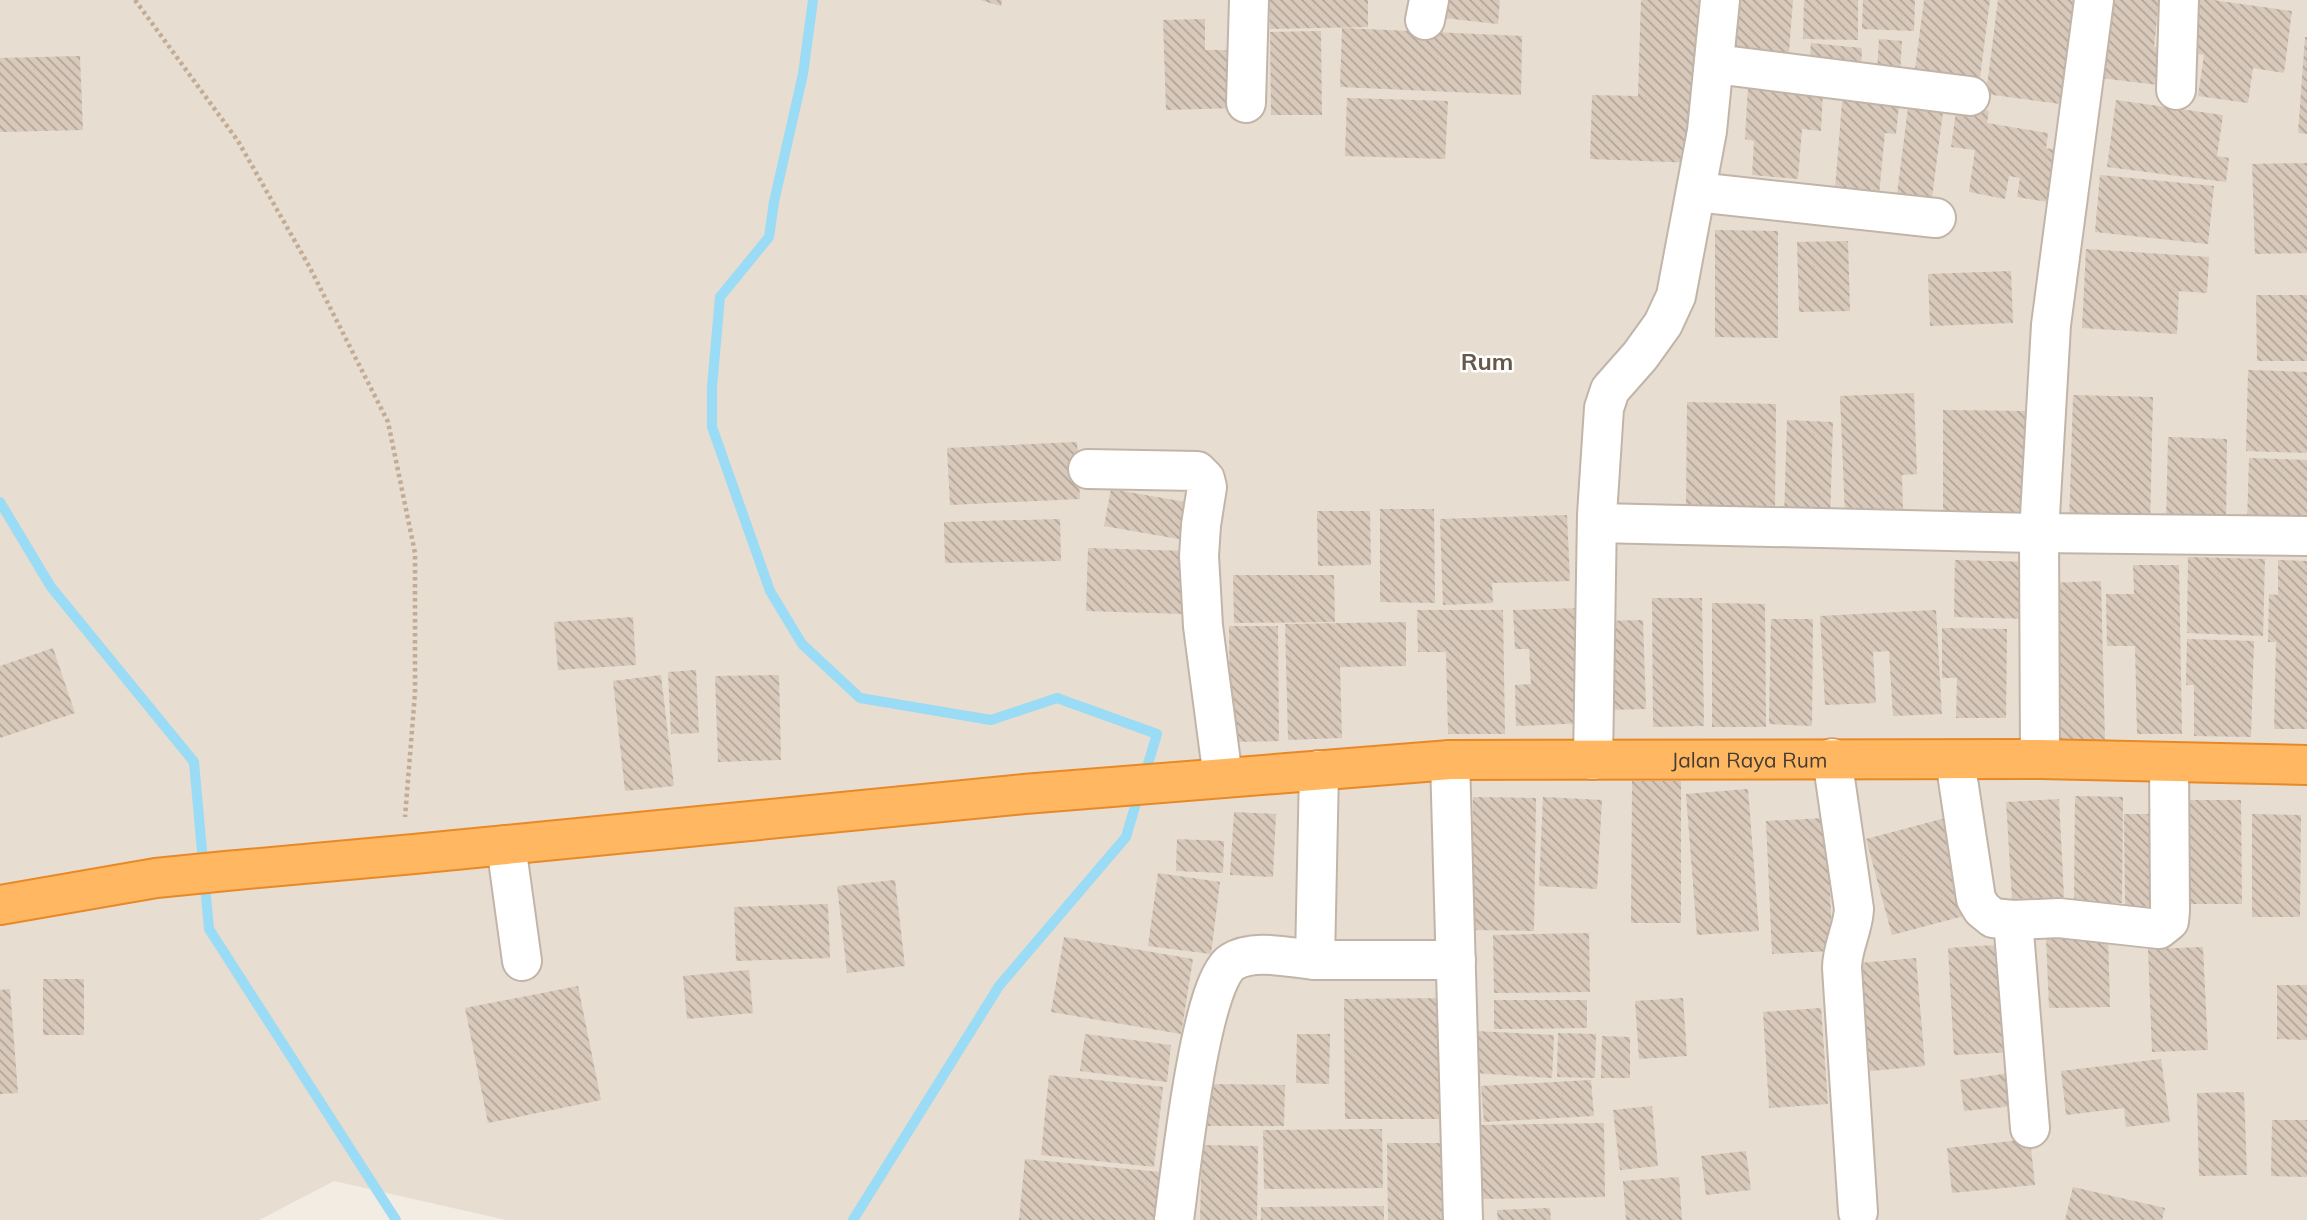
<svg xmlns="http://www.w3.org/2000/svg" width="2307" height="1220" font-family="Mulish,sans-serif">
<style>
.residential{fill:#e7ddd0}
.lines{fill:none;stroke-linecap:round;stroke-linejoin:round}
.stream{stroke:#9adbf5;stroke-width:10}
.building{fill:url(#building-back-hatch)}
.minor-casing{stroke:#c2b5a8;stroke-width:42}
.highway-casing{stroke:#e88928;stroke-width:42}
.path{stroke:#c2ac95;stroke-width:4.5;stroke-dasharray:3.5 3.5;stroke-linecap:butt}
.minor{stroke:#fff;stroke-width:38}
.highway{stroke:#ffb762;stroke-width:38}
.labels{text-anchor:middle;dominant-baseline:central;stroke-width:5;stroke-linejoin:round;paint-order:stroke}
.street-label{font-size:21px;fill:#453c33;stroke:#fff}
.quarter-label{font-size:24px;font-weight:bold;fill:#685849;stroke:#fff}
</style>
<defs>
<pattern id="building-back-hatch" width="6" height="6" patternUnits="userSpaceOnUse" patternTransform="scale(1.75)"><rect width="6" height="6" fill="#d8c9bb"/><path d="M-1 5l2 2M0 0l6 6M5-1l2 2" fill="none" stroke="#b1a499"/></pattern>
</defs>
<rect width="100%" height="100%" fill="#f3ece3"/>
<!-- residential -->
<path class="residential" d="M0 0H2307V1220H506L334 1181 259 1220H0Z"/>
<g class="lines">
<!-- stream -->
<g class="stream">
<path d="M813 0 803 74 774 202 769 237 720 297 712 387V427L770 591 802 644 860 698 991 720 1057 698 1157 734 1144 777"/>
<path d="M0 502 51 587 194 762 209 929 396 1220"/>
<path d="M853 1220 999 986 1126 837 1139 793"/>
</g>
</g>
<!-- building -->
<g class="building">
<path d="M980 0H1002L1001 6Z"/>
<path d="M1269 0H1368V27L1270 29Z"/>
<path d="M1446 0H1500L1498 24 1444 18Z"/>
<path d="M1641 0H1701L1697 163 1590 159 1592 95 1638 96Z"/>
<path d="M1731 0H1793L1788 64 1727 58Z"/>
<path d="M1804 0H1858V40L1803 39Z"/>
<path d="M1863 0H1915L1914 31 1862 29Z"/>
<path d="M1924 0H1990L1978 93 1913 84Z"/>
<path d="M1998 0H2089L2076 106 1986 94Z"/>
<path d="M2109 0H2159L2154 47 2172 49 2167 86 2100 78Z"/>
<path d="M2193 0H2213L2292 11 2284 73 2253 68 2248 103 2198 96 2204 55 2186 52Z"/>
<path d="M1205 19V50H1233L1235 108 1166 110 1163 20Z"/>
<path d="M1342 28 1522 36 1521 95 1340 87Z"/>
<path d="M1321 31 1322 115H1271L1270 32Z"/>
<path d="M2305 37H2307V134L2298 133Z"/>
<path d="M1879 39 1902 41 1900 74 1877 72Z"/>
<path d="M1811 43 1862 48 1861 74 1809 70Z"/>
<path d="M80 56 83 130 0 132V58Z"/>
<path d="M1748 86 1823 91 1821 131 1802 129 1798 179 1752 175 1754 141 1745 139Z"/>
<path d="M1843 91 1900 96 1896 134 1885 133 1878 205 1834 200Z"/>
<path d="M1347 98 1448 101 1445 159 1345 156Z"/>
<path d="M2116 100 2223 115 2217 156 2229 158 2226 182 2107 167Z"/>
<path d="M1957 105 1989 111 1987 123 2048 133 2046 148 2056 150 2048 202 2017 197 2020 178 2009 176 2005 199 1969 192 1975 150 1951 147Z"/>
<path d="M1908 108 1943 112 1930 213 1895 209Z"/>
<path d="M2307 163V253L2255 254 2252 164Z"/>
<path d="M2100 175 2214 186 2208 244 2095 232Z"/>
<path d="M1715 230 1778 231V338L1715 337Z"/>
<path d="M1848 241 1850 311 1799 312 1797 242Z"/>
<path d="M2086 249 2209 257 2207 293 2179 291 2177 334 2082 328Z"/>
<path d="M2011 271 2013 323 1930 326 1928 274Z"/>
<path d="M2256 295H2307V361H2257Z"/>
<path d="M2248 370 2307 372V453L2246 451Z"/>
<path d="M1914 393 1917 474 1902 475 1903 513 1845 515 1840 396Z"/>
<path d="M2073 395 2153 397 2150 530 2069 527Z"/>
<path d="M1687 402 1776 404 1775 513 1686 511Z"/>
<path d="M1943 410 2027 411 2028 521 1943 520Z"/>
<path d="M1787 420 1833 422 1830 521 1784 520Z"/>
<path d="M2168 437 2227 439 2226 526 2166 524Z"/>
<path d="M1077 442 1080 499 950 505 947 448Z"/>
<path d="M2249 458 2307 460V518L2247 522Z"/>
<path d="M1111 489 1191 503 1184 540 1104 526Z"/>
<path d="M1380 509H1434L1435 603 1380 602Z"/>
<path d="M1317 511H1370L1371 565 1318 566Z"/>
<path d="M1567 515 1570 581 1492 583 1493 603 1443 605 1440 519Z"/>
<path d="M1060 519 1061 561 945 563 944 522Z"/>
<path d="M1088 548 1186 551 1185 614 1086 611Z"/>
<path d="M2188 557 2265 559 2263 636 2187 633Z"/>
<path d="M1955 560 2031 562 2030 619 1954 617Z"/>
<path d="M2278 560 2307 561V729H2274L2276 642H2268L2269 594 2278 595Z"/>
<path d="M2133 565H2179L2182 734H2137L2135 646H2107L2106 594H2134Z"/>
<path d="M1233 575H1334L1335 622 1234 623Z"/>
<path d="M2101 581 2105 741 2052 742 2047 583Z"/>
<path d="M1652 598H1702L1704 726 1653 727Z"/>
<path d="M1712 603 1765 604 1766 727H1712Z"/>
<path d="M1583 608 1588 723 1516 726 1515 685 1531 684 1529 649H1515L1513 610Z"/>
<path d="M1417 610H1503L1505 734H1448L1446 652H1418Z"/>
<path d="M1936 610 1942 714 1893 716 1889 651 1873 652 1876 703 1825 705 1820 616Z"/>
<path d="M633 617 636 665 558 670 554 622Z"/>
<path d="M1771 619H1813L1812 726 1769 724Z"/>
<path d="M1643 620 1646 709 1604 710 1602 621Z"/>
<path d="M1406 622V666L1340 667 1342 738 1288 740 1285 624Z"/>
<path d="M1229 626H1278L1279 741 1230 742Z"/>
<path d="M1942 628 2007 629 2006 718H1956L1957 678H1942Z"/>
<path d="M2187 639 2254 641 2251 737 2194 736V685H2186Z"/>
<path d="M53 648 75 713 0 738V666Z"/>
<path d="M696 670 699 733 671 734 668 672Z"/>
<path d="M661 675 674 786 625 791 613 681Z"/>
<path d="M779 675 781 760 718 762 715 676Z"/>
<path d="M1632 781H1681V923H1631Z"/>
<path d="M1748 789 1759 931 1697 935 1686 794Z"/>
<path d="M2075 796 2123 797 2122 903H2074Z"/>
<path d="M1473 797 1536 798 1534 931 1471 930Z"/>
<path d="M1543 797 1602 800 1597 889 1539 886Z"/>
<path d="M2059 799 2064 897 2012 899 2006 802Z"/>
<path d="M2187 800H2241L2242 904H2188Z"/>
<path d="M1234 812 1276 814 1273 877 1230 875Z"/>
<path d="M2124 814H2164L2165 906 2125 907Z"/>
<path d="M2252 814 2301 815 2300 917H2252Z"/>
<path d="M1953 816 1979 912 1892 935 1866 839Z"/>
<path d="M1826 818 1833 951 1772 954 1766 821Z"/>
<path d="M1177 839 1224 841 1223 873 1176 871Z"/>
<path d="M1158 873 1220 882 1211 954 1148 946Z"/>
<path d="M895 880 905 966 847 973 837 886Z"/>
<path d="M828 904 830 958 736 961 734 907Z"/>
<path d="M1589 933 1590 992 1494 993 1493 935Z"/>
<path d="M2108 934 2110 1007 2049 1008 2046 936Z"/>
<path d="M1064 937 1193 959 1181 1034 1051 1012Z"/>
<path d="M2009 944 2015 1052 1954 1055 1948 948Z"/>
<path d="M2203 947 2208 1050 2152 1052 2148 949Z"/>
<path d="M1916 958 1925 1066 1870 1071 1860 963Z"/>
<path d="M749 970 753 1013 687 1019 683 976Z"/>
<rect x="43" y="979" width="41" height="56"/>
<path d="M2277 985H2307V1040L2277 1039Z"/>
<path d="M578 986 601 1100 488 1123 465 1008Z"/>
<path d="M10 989 18 1093 0 1094V990Z"/>
<path d="M1445 998 1446 1119H1345L1344 999Z"/>
<path d="M1683 998 1687 1056 1639 1059 1635 1001Z"/>
<path d="M1494 1000H1587V1028L1494 1029Z"/>
<path d="M1821 1008 1828 1104 1769 1108 1763 1012Z"/>
<path d="M1475 1031 1554 1035 1552 1078 1473 1073Z"/>
<path d="M1558 1033 1596 1034 1595 1078 1557 1077Z"/>
<path d="M1085 1034 1171 1045 1167 1082 1080 1071Z"/>
<path d="M1297 1034H1330L1329 1084 1296 1083Z"/>
<path d="M1602 1036 1630 1037V1078H1601Z"/>
<path d="M2161 1059 2170 1122 2126 1127 2124 1108 2066 1115 2061 1071Z"/>
<path d="M2010 1073 2014 1106 1964 1111 1960 1080Z"/>
<path d="M1049 1075 1163 1087 1154 1167 1041 1155Z"/>
<path d="M1591 1080 1594 1116 1484 1122 1481 1086Z"/>
<path d="M1208 1084 1285 1085 1284 1126H1208Z"/>
<path d="M2244 1092 2247 1175 2199 1176 2197 1093Z"/>
<path d="M1652 1106 1658 1166 1620 1170 1613 1110Z"/>
<path d="M2272 1120H2307V1177L2271 1176Z"/>
<path d="M1604 1123 1605 1197 1481 1199 1480 1125Z"/>
<path d="M1382 1129 1383 1188 1264 1189 1263 1130Z"/>
<path d="M2030 1139 2035 1185 1952 1193 1947 1148Z"/>
<path d="M1387 1143H1447L1448 1220H1388Z"/>
<path d="M1202 1145 1258 1146 1257 1220H1200Z"/>
<path d="M1746 1151 1751 1190 1706 1195 1701 1156Z"/>
<path d="M1025 1159 1160 1172 1155 1220H1019Z"/>
<path d="M1679 1177 1682 1220H1626L1623 1181Z"/>
<path d="M2073 1187 2165 1208 2162 1220H2065Z"/>
<path d="M1384 1206V1220H1261V1207Z"/>
<path d="M1550 1208 1551 1220H1498L1497 1210Z"/>
</g>
<g class="lines">
<defs>
<g id="minor">
<path d="M1425 20 1429 0"/>
<path d="M1715 64 1970 96"/>
<path d="M2176 90 2179 0"/>
<path d="M1246 103 1249 0"/>
<path d="M1696 192 1936 218"/>
<path d="M1088 469 1197 471 1205 479 1207 487 1201 525 1199 556 1203 626 1223 778"/>
<path d="M1597 523 2039 533 2307 536"/>
<path d="M1832 758 1854 909C1853 930 1842 947 1842 968L1858 1212"/>
<path d="M2040 759 2039 533 2051 325 2094 0"/>
<path d="M1450 760 1463 1220"/>
<path d="M1593 760 1597 515 1604 408 1610 390 1640 356 1663 324 1676 296 1707 131 1720 0"/>
<path d="M1955 760 1976 899 1982 909 1993 918 2013 920 2059 918 2159 929 2169 921 2170 911 2169 762"/>
<path d="M1319 770 1315 960H1456"/>
<path d="M506 845 522 961"/>
<path d="M2013 920 2030 1128"/>
<path d="M1174 1220C1180 1177 1200 981 1232 962 1254 948 1290 958 1315 960"/>
</g>
<g id="highway">
<path id="s1" d="M0 905 156 878 226 871 414 854 1024 794 1450 760 2040 759 2307 765"/>
</g>
</defs>
<!-- minor casing -->
<use href="#minor" class="minor-casing"/>
<!-- highway casing -->
<use href="#highway" class="highway-casing"/>
<!-- path -->
<path class="path" d="M135 0 238 141 309 266 388 422 415 553V693L405 817"/>
<!-- minor -->
<use href="#minor" class="minor"/>
<!-- highway -->
<use href="#highway" class="highway"/>
</g>
<g class="labels">
<!-- street labels -->
<g class="street-label">
<text stroke="none"><textPath href="#s1" startOffset="1757">Jalan Raya Rum</textPath></text>
</g>
<!-- quarter labels -->
<g class="quarter-label">
<text x="1487" y="361">Rum</text>
</g>
</g>
</svg>
